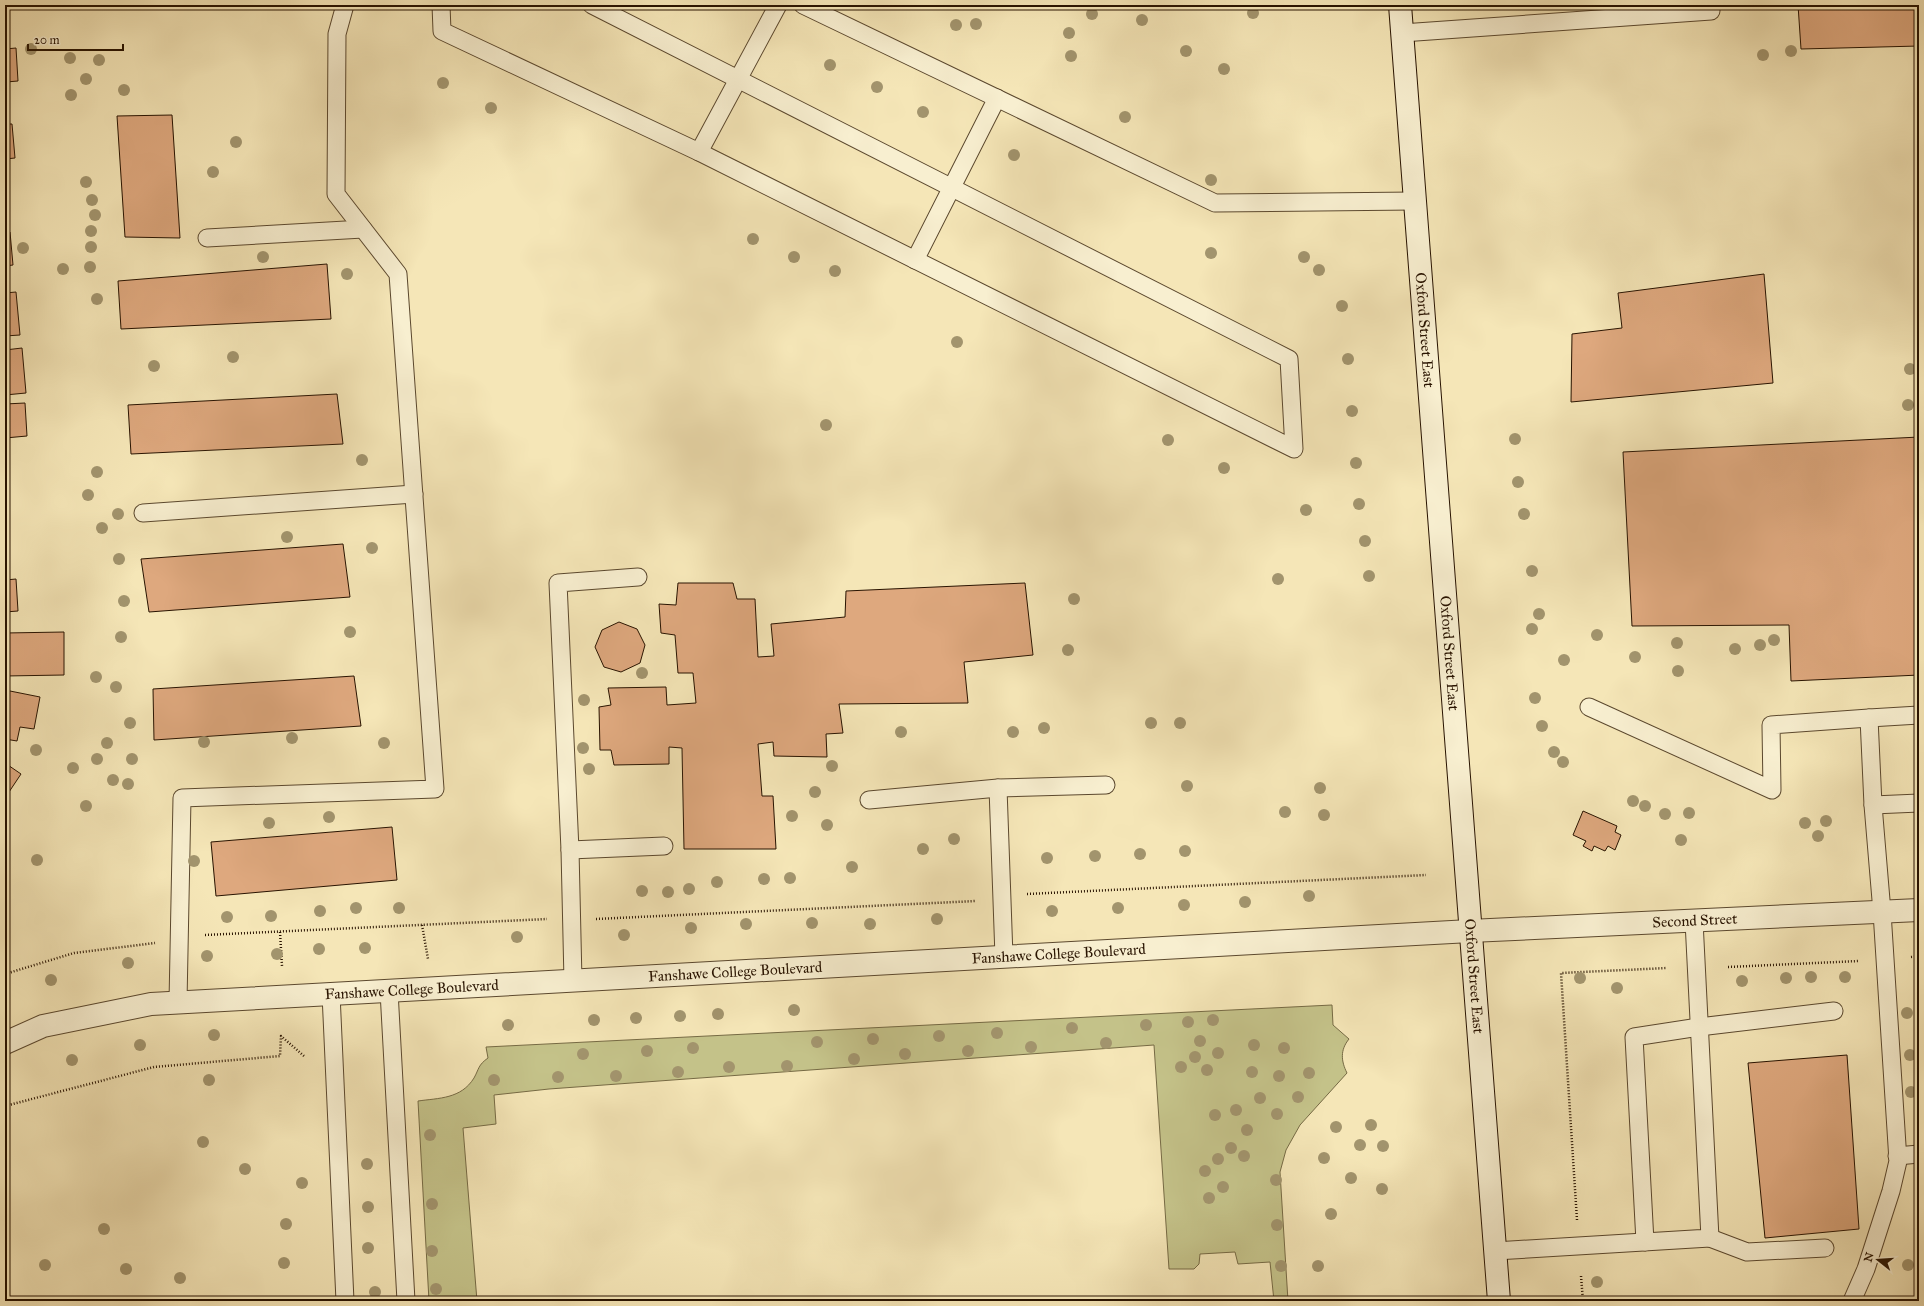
<svg xmlns="http://www.w3.org/2000/svg" width="1924" height="1306" font-family="'IM FELL Great Primer',serif">
<style>
.green{fill:#c4c289;stroke:#766a44}
.building{fill:#dea87e;stroke:#281300}
.lines{fill:none;stroke-linecap:round;stroke-linejoin:round}
.service-casing{stroke:#5b482e;stroke-width:19}
.tertiary-casing{stroke:#5b482e;stroke-width:24}
.secondary-casing{stroke:#281300;stroke-width:24}
.path{stroke:#281300;stroke-width:2.5;stroke-dasharray:1 2;stroke-linecap:butt}
.service{stroke:#f8efd0;stroke-width:17}
.tertiary{stroke:#f8efd0;stroke-width:22}
.secondary{stroke:#f8efd0;stroke-width:22}
.tree{fill:#a2946d}
.labels{text-anchor:middle;dominant-baseline:central;stroke-width:4;stroke-linejoin:round;paint-order:stroke}
.street-label{font-size:15px;fill:#281300;stroke:#f8efd0}
</style>
<rect width="100%" height="100%" fill="#f5e6b7"/>
<filter id="stains"><feTurbulence type="fractalNoise" baseFrequency=".005" numOctaves="4"/><feColorMatrix values="0 0 0 0 .2 0 0 0 0 .09 0 0 0 0 .02 0 0 0 .5 -.17"/></filter>
<radialGradient id="worn" r=".72"><stop offset=".6" stop-color="#630" stop-opacity="0"/><stop offset="1" stop-color="#630" stop-opacity=".3"/></radialGradient>
<!-- green -->
<path class="green" d="M1332 1005 1333 1025 1349 1039C1340 1050 1341 1061 1347 1073L1300 1125 1286 1150 1280 1172 1288 1301H1274L1270 1262 1238 1264 1235 1252 1200 1254 1199 1264 1194 1269H1169L1154 1045 549 1089 494 1095 496 1124 463 1128 477 1301H429L418 1101C439 1098 461 1099 474 1078 479 1069 478 1065 488 1058L486 1047Z"/>
<!-- building -->
<g class="building">
<path d="M1798 5H1919V46L1801 49Z"/>
<path d="M16 48 18 81 6 82 8 110H5V49Z"/>
<path d="M172 115 180 238 125 237 117 116Z"/>
<path d="M5 124H12L15 158 5 159Z"/>
<path d="M5 179 7 209H5Z"/>
<path d="M5 232H10L13 265 5 266Z"/>
<path d="M327 264 331 319 121 329 118 281Z"/>
<path d="M1764 274 1773 383 1571 402 1572 334 1622 328 1618 293Z"/>
<path d="M16 292 20 335 5 336V293Z"/>
<path d="M22 348 26 393 5 395V350Z"/>
<path d="M337 394 343 444 131 454 128 405Z"/>
<path d="M25 403 27 436 5 438V404Z"/>
<path d="M1919 437V675L1791 681 1789 625 1632 626 1623 452Z"/>
<path d="M5 524H7L9 553H5Z"/>
<path d="M343 544 350 597 149 612 141 559Z"/>
<path d="M16 579 18 611 5 612V580Z"/>
<path d="M678 583H733L737 599H755L758 657 774 656 771 624 845 617 846 591 1025 583 1033 655 964 662 968 703 839 704 843 733 826 734 827 757 774 756 773 742 758 744 762 796H773L776 849H684L682 748 669 747V764L614 765 611 750H600L599 707 611 705 608 688 666 687 667 705 696 703 693 673H678L675 635 661 633 659 604 676 605Z"/>
<path d="M619 622 637 629 645 645 640 663 621 672 604 667 595 647 602 630Z"/>
<path d="M64 632V675L5 676V633Z"/>
<path d="M354 676 361 726 154 740 153 689Z"/>
<path d="M5 690 40 697 34 729 20 727 17 741 5 739Z"/>
<path d="M5 763 21 774 5 798Z"/>
<path d="M1583 811 1617 826 1615 832 1621 835 1615 850 1608 846 1605 851 1594 846 1592 851 1583 846 1586 841 1573 835Z"/>
<path d="M392 827 397 880 216 896 211 842Z"/>
<path d="M1847 1055 1859 1229 1765 1238 1748 1063Z"/>
</g>
<g class="lines">
<defs>
<g id="service">
<path d="M441 5 442 31 699 152 778 5"/>
<path d="M592 5 1289 359 1294 449 699 152"/>
<path d="M803 5 1215 203 1414 201"/>
<path d="M1402 33 1711 11V5"/>
<path d="M207 238 363 229"/>
<path d="M915 260 997 98"/>
<path d="M143 513 414 494"/>
<path d="M1589 707 1772 790 1771 725 1869 718"/>
<path d="M998 788 1004 957"/>
<path d="M869 800 998 788 1106 785"/>
<path d="M1873 805 1919 803"/>
<path d="M570 850 664 846"/>
<path d="M573 981 570 850 558 583 638 577"/>
<path d="M389 991 406 1301"/>
<path d="M331 994 345 1301"/>
<path d="M178 1002 182 798 435 789 398 274 336 194 337 34 345 5"/>
<path d="M1897 1156 1919 1154"/>
<path d="M1710 1238 1747 1252 1825 1248"/>
<path d="M1645 1242 1634 1037 1699 1027 1834 1011"/>
<path d="M1495 1251 1710 1238 1694 921"/>
<path d="M1852 1301 1866 1269 1891 1191 1898 1161 1882 912 1873 805 1869 718 1919 715"/>
</g>
<g id="tertiary">
<path id="s1" d="M5 1043 43 1026 151 1004 1470 931 1919 910"/>
</g>
<g id="secondary">
<path id="s2" d="M1400 5 1499 1301"/>
</g>
</defs>
<!-- service casing -->
<use href="#service" class="service-casing"/>
<!-- tertiary casing -->
<use href="#tertiary" class="tertiary-casing"/>
<!-- secondary casing -->
<use href="#secondary" class="secondary-casing"/>
<!-- path -->
<g class="path">
<path d="M1027 894 1426 875"/>
<path d="M596 919 976 901"/>
<path d="M422 925 428 959"/>
<path d="M280 932 282 966"/>
<path d="M205 935 547 919"/>
<path d="M1911 957 1919 956"/>
<path d="M1728 967 1859 961"/>
<path d="M5 974 74 953 155 943"/>
<path d="M5 1106 154 1067 280 1056 281 1036 304 1056"/>
<path d="M1577 1220 1561 973 1667 968"/>
<path d="M1581 1276 1583 1301"/>
</g>
<!-- service -->
<use href="#service" class="service"/>
<!-- tertiary -->
<use href="#tertiary" class="tertiary"/>
<!-- secondary -->
<use href="#secondary" class="secondary"/>
</g>
<!-- trees -->
<g class="tree">
<circle cx="1253" cy="13" r="6"/>
<circle cx="1092" cy="14" r="6"/>
<circle cx="1142" cy="20" r="6"/>
<circle cx="976" cy="24" r="6"/>
<circle cx="956" cy="25" r="6"/>
<circle cx="1069" cy="33" r="6"/>
<circle cx="31" cy="49" r="6"/>
<circle cx="1186" cy="51" r="6"/>
<circle cx="1791" cy="51" r="6"/>
<circle cx="1763" cy="55" r="6"/>
<circle cx="1071" cy="56" r="6"/>
<circle cx="70" cy="58" r="6"/>
<circle cx="99" cy="60" r="6"/>
<circle cx="830" cy="65" r="6"/>
<circle cx="1224" cy="69" r="6"/>
<circle cx="86" cy="79" r="6"/>
<circle cx="443" cy="83" r="6"/>
<circle cx="877" cy="87" r="6"/>
<circle cx="124" cy="90" r="6"/>
<circle cx="71" cy="95" r="6"/>
<circle cx="491" cy="108" r="6"/>
<circle cx="923" cy="112" r="6"/>
<circle cx="1125" cy="117" r="6"/>
<circle cx="236" cy="142" r="6"/>
<circle cx="1014" cy="155" r="6"/>
<circle cx="213" cy="172" r="6"/>
<circle cx="1211" cy="180" r="6"/>
<circle cx="86" cy="182" r="6"/>
<circle cx="92" cy="200" r="6"/>
<circle cx="95" cy="215" r="6"/>
<circle cx="91" cy="231" r="6"/>
<circle cx="753" cy="239" r="6"/>
<circle cx="91" cy="247" r="6"/>
<circle cx="23" cy="248" r="6"/>
<circle cx="1211" cy="253" r="6"/>
<circle cx="263" cy="257" r="6"/>
<circle cx="794" cy="257" r="6"/>
<circle cx="1304" cy="257" r="6"/>
<circle cx="90" cy="267" r="6"/>
<circle cx="63" cy="269" r="6"/>
<circle cx="1319" cy="270" r="6"/>
<circle cx="835" cy="271" r="6"/>
<circle cx="347" cy="274" r="6"/>
<circle cx="97" cy="299" r="6"/>
<circle cx="1342" cy="306" r="6"/>
<circle cx="957" cy="342" r="6"/>
<circle cx="233" cy="357" r="6"/>
<circle cx="1348" cy="359" r="6"/>
<circle cx="154" cy="366" r="6"/>
<circle cx="1910" cy="369" r="6"/>
<circle cx="1908" cy="405" r="6"/>
<circle cx="1352" cy="411" r="6"/>
<circle cx="826" cy="425" r="6"/>
<circle cx="1515" cy="439" r="6"/>
<circle cx="1168" cy="440" r="6"/>
<circle cx="362" cy="460" r="6"/>
<circle cx="1356" cy="463" r="6"/>
<circle cx="1224" cy="468" r="6"/>
<circle cx="97" cy="472" r="6"/>
<circle cx="1518" cy="482" r="6"/>
<circle cx="88" cy="495" r="6"/>
<circle cx="1359" cy="504" r="6"/>
<circle cx="1306" cy="510" r="6"/>
<circle cx="118" cy="514" r="6"/>
<circle cx="1524" cy="514" r="6"/>
<circle cx="102" cy="528" r="6"/>
<circle cx="287" cy="537" r="6"/>
<circle cx="1365" cy="541" r="6"/>
<circle cx="372" cy="548" r="6"/>
<circle cx="119" cy="559" r="6"/>
<circle cx="1532" cy="571" r="6"/>
<circle cx="1369" cy="576" r="6"/>
<circle cx="1278" cy="579" r="6"/>
<circle cx="1074" cy="599" r="6"/>
<circle cx="124" cy="601" r="6"/>
<circle cx="1539" cy="614" r="6"/>
<circle cx="1532" cy="629" r="6"/>
<circle cx="350" cy="632" r="6"/>
<circle cx="1597" cy="635" r="6"/>
<circle cx="121" cy="637" r="6"/>
<circle cx="1774" cy="640" r="6"/>
<circle cx="1677" cy="643" r="6"/>
<circle cx="1760" cy="645" r="6"/>
<circle cx="1735" cy="649" r="6"/>
<circle cx="1068" cy="650" r="6"/>
<circle cx="1635" cy="657" r="6"/>
<circle cx="1564" cy="660" r="6"/>
<circle cx="1678" cy="671" r="6"/>
<circle cx="642" cy="673" r="6"/>
<circle cx="96" cy="677" r="6"/>
<circle cx="116" cy="687" r="6"/>
<circle cx="1535" cy="698" r="6"/>
<circle cx="584" cy="700" r="6"/>
<circle cx="130" cy="723" r="6"/>
<circle cx="1151" cy="723" r="6"/>
<circle cx="1180" cy="723" r="6"/>
<circle cx="1542" cy="726" r="6"/>
<circle cx="1044" cy="728" r="6"/>
<circle cx="901" cy="732" r="6"/>
<circle cx="1013" cy="732" r="6"/>
<circle cx="292" cy="738" r="6"/>
<circle cx="204" cy="742" r="6"/>
<circle cx="107" cy="743" r="6"/>
<circle cx="384" cy="743" r="6"/>
<circle cx="583" cy="748" r="6"/>
<circle cx="36" cy="750" r="6"/>
<circle cx="1554" cy="752" r="6"/>
<circle cx="97" cy="759" r="6"/>
<circle cx="132" cy="759" r="6"/>
<circle cx="1563" cy="762" r="6"/>
<circle cx="832" cy="766" r="6"/>
<circle cx="73" cy="768" r="6"/>
<circle cx="589" cy="769" r="6"/>
<circle cx="113" cy="780" r="6"/>
<circle cx="128" cy="784" r="6"/>
<circle cx="1187" cy="786" r="6"/>
<circle cx="1320" cy="788" r="6"/>
<circle cx="815" cy="792" r="6"/>
<circle cx="1633" cy="801" r="6"/>
<circle cx="86" cy="806" r="6"/>
<circle cx="1645" cy="806" r="6"/>
<circle cx="1285" cy="812" r="6"/>
<circle cx="1689" cy="813" r="6"/>
<circle cx="1665" cy="814" r="6"/>
<circle cx="1324" cy="815" r="6"/>
<circle cx="792" cy="816" r="6"/>
<circle cx="329" cy="817" r="6"/>
<circle cx="1826" cy="821" r="6"/>
<circle cx="269" cy="823" r="6"/>
<circle cx="1805" cy="823" r="6"/>
<circle cx="827" cy="825" r="6"/>
<circle cx="1818" cy="836" r="6"/>
<circle cx="954" cy="839" r="6"/>
<circle cx="1681" cy="840" r="6"/>
<circle cx="923" cy="849" r="6"/>
<circle cx="1185" cy="851" r="6"/>
<circle cx="1140" cy="854" r="6"/>
<circle cx="1095" cy="856" r="6"/>
<circle cx="1047" cy="858" r="6"/>
<circle cx="37" cy="860" r="6"/>
<circle cx="194" cy="861" r="6"/>
<circle cx="852" cy="867" r="6"/>
<circle cx="790" cy="878" r="6"/>
<circle cx="764" cy="879" r="6"/>
<circle cx="717" cy="882" r="6"/>
<circle cx="689" cy="889" r="6"/>
<circle cx="642" cy="891" r="6"/>
<circle cx="668" cy="892" r="6"/>
<circle cx="1309" cy="896" r="6"/>
<circle cx="1245" cy="902" r="6"/>
<circle cx="1184" cy="905" r="6"/>
<circle cx="356" cy="908" r="6"/>
<circle cx="399" cy="908" r="6"/>
<circle cx="1118" cy="908" r="6"/>
<circle cx="320" cy="911" r="6"/>
<circle cx="1052" cy="911" r="6"/>
<circle cx="271" cy="916" r="6"/>
<circle cx="227" cy="917" r="6"/>
<circle cx="937" cy="919" r="6"/>
<circle cx="812" cy="923" r="6"/>
<circle cx="746" cy="924" r="6"/>
<circle cx="870" cy="924" r="6"/>
<circle cx="691" cy="928" r="6"/>
<circle cx="624" cy="935" r="6"/>
<circle cx="517" cy="937" r="6"/>
<circle cx="365" cy="948" r="6"/>
<circle cx="319" cy="949" r="6"/>
<circle cx="277" cy="954" r="6"/>
<circle cx="207" cy="956" r="6"/>
<circle cx="128" cy="963" r="6"/>
<circle cx="1811" cy="977" r="6"/>
<circle cx="1845" cy="977" r="6"/>
<circle cx="1580" cy="978" r="6"/>
<circle cx="1786" cy="978" r="6"/>
<circle cx="51" cy="980" r="6"/>
<circle cx="1742" cy="981" r="6"/>
<circle cx="1617" cy="988" r="6"/>
<circle cx="794" cy="1010" r="6"/>
<circle cx="1907" cy="1013" r="6"/>
<circle cx="718" cy="1014" r="6"/>
<circle cx="680" cy="1016" r="6"/>
<circle cx="636" cy="1018" r="6"/>
<circle cx="594" cy="1020" r="6"/>
<circle cx="1213" cy="1020" r="6"/>
<circle cx="1188" cy="1022" r="6"/>
<circle cx="508" cy="1025" r="6"/>
<circle cx="1146" cy="1025" r="6"/>
<circle cx="1072" cy="1028" r="6"/>
<circle cx="997" cy="1033" r="6"/>
<circle cx="214" cy="1035" r="6"/>
<circle cx="939" cy="1036" r="6"/>
<circle cx="873" cy="1039" r="6"/>
<circle cx="1200" cy="1041" r="6"/>
<circle cx="817" cy="1042" r="6"/>
<circle cx="1106" cy="1043" r="6"/>
<circle cx="140" cy="1045" r="6"/>
<circle cx="1254" cy="1045" r="6"/>
<circle cx="1031" cy="1047" r="6"/>
<circle cx="693" cy="1048" r="6"/>
<circle cx="1284" cy="1048" r="6"/>
<circle cx="647" cy="1051" r="6"/>
<circle cx="968" cy="1051" r="6"/>
<circle cx="1218" cy="1053" r="6"/>
<circle cx="583" cy="1054" r="6"/>
<circle cx="905" cy="1054" r="6"/>
<circle cx="1910" cy="1055" r="6"/>
<circle cx="1195" cy="1057" r="6"/>
<circle cx="854" cy="1059" r="6"/>
<circle cx="72" cy="1060" r="6"/>
<circle cx="787" cy="1066" r="6"/>
<circle cx="729" cy="1067" r="6"/>
<circle cx="1181" cy="1067" r="6"/>
<circle cx="1207" cy="1070" r="6"/>
<circle cx="678" cy="1072" r="6"/>
<circle cx="1252" cy="1072" r="6"/>
<circle cx="1309" cy="1073" r="6"/>
<circle cx="616" cy="1076" r="6"/>
<circle cx="1279" cy="1076" r="6"/>
<circle cx="558" cy="1077" r="6"/>
<circle cx="209" cy="1080" r="6"/>
<circle cx="494" cy="1080" r="6"/>
<circle cx="1911" cy="1092" r="6"/>
<circle cx="1298" cy="1097" r="6"/>
<circle cx="1260" cy="1098" r="6"/>
<circle cx="1236" cy="1110" r="6"/>
<circle cx="1277" cy="1114" r="6"/>
<circle cx="1215" cy="1115" r="6"/>
<circle cx="1371" cy="1125" r="6"/>
<circle cx="1336" cy="1127" r="6"/>
<circle cx="1247" cy="1130" r="6"/>
<circle cx="430" cy="1135" r="6"/>
<circle cx="203" cy="1142" r="6"/>
<circle cx="1360" cy="1145" r="6"/>
<circle cx="1383" cy="1146" r="6"/>
<circle cx="1231" cy="1148" r="6"/>
<circle cx="1244" cy="1156" r="6"/>
<circle cx="1324" cy="1158" r="6"/>
<circle cx="1218" cy="1159" r="6"/>
<circle cx="367" cy="1164" r="6"/>
<circle cx="245" cy="1169" r="6"/>
<circle cx="1205" cy="1171" r="6"/>
<circle cx="1351" cy="1178" r="6"/>
<circle cx="1276" cy="1180" r="6"/>
<circle cx="302" cy="1183" r="6"/>
<circle cx="1223" cy="1187" r="6"/>
<circle cx="1382" cy="1189" r="6"/>
<circle cx="1209" cy="1198" r="6"/>
<circle cx="432" cy="1204" r="6"/>
<circle cx="368" cy="1207" r="6"/>
<circle cx="1331" cy="1214" r="6"/>
<circle cx="286" cy="1224" r="6"/>
<circle cx="1277" cy="1225" r="6"/>
<circle cx="104" cy="1229" r="6"/>
<circle cx="368" cy="1248" r="6"/>
<circle cx="432" cy="1251" r="6"/>
<circle cx="284" cy="1263" r="6"/>
<circle cx="45" cy="1265" r="6"/>
<circle cx="1908" cy="1265" r="6"/>
<circle cx="1281" cy="1266" r="6"/>
<circle cx="1318" cy="1266" r="6"/>
<circle cx="126" cy="1269" r="6"/>
<circle cx="180" cy="1278" r="6"/>
<circle cx="1597" cy="1282" r="6"/>
<circle cx="436" cy="1289" r="6"/>
<circle cx="375" cy="1292" r="6"/>
</g>
<g class="labels">
<!-- street labels -->
<g class="street-label">
<text stroke="none"><textPath href="#s2" startOffset="326">Oxford Street East</textPath></text>
<text stroke="none"><textPath href="#s2" startOffset="650">Oxford Street East</textPath></text>
<text stroke="none"><textPath href="#s1" startOffset="1698">Second Street</textPath></text>
<text stroke="none"><textPath href="#s1" startOffset="1061">Fanshawe College Boulevard</textPath></text>
<text stroke="none"><textPath href="#s1" startOffset="737">Fanshawe College Boulevard</textPath></text>
<text stroke="none"><textPath href="#s2" startOffset="974">Oxford Street East</textPath></text>
<text stroke="none"><textPath href="#s1" startOffset="413">Fanshawe College Boulevard</textPath></text>
</g>
</g>
<!-- margin -->
<rect width="1924" height="1306" fill="none" stroke="#f5e6b7" stroke-width="20"/>
<rect x="6" y="6" width="1912" height="1294" fill="none" stroke="#281300" stroke-width="2"/>
<rect x="10" y="10" width="1904" height="1286" fill="none" stroke="#281300"/>
<!-- north arrow -->
<g transform="translate(1878 1260) rotate(287)" stroke="#f8efd0" stroke-width="3" paint-order="stroke">
<path d="M0-3L7 15L0 10L-7 15Z" fill="#281300"/>
<text y="-6" font-size="11" font-weight="bold" text-anchor="middle" fill="#281300">N</text>
</g>
<!-- scale -->
<path d="M28 44v6h95v-6" fill="none" stroke="#281300" stroke-width="2"/>
<text x="34" y="44" font-size="12" fill="#281300" stroke="#f8efd0" stroke-width="3" paint-order="stroke">20 m</text>
<rect width="100%" height="100%" filter="url(#stains)"/>
<rect width="100%" height="100%" fill="url(#worn)"/>
</svg>
